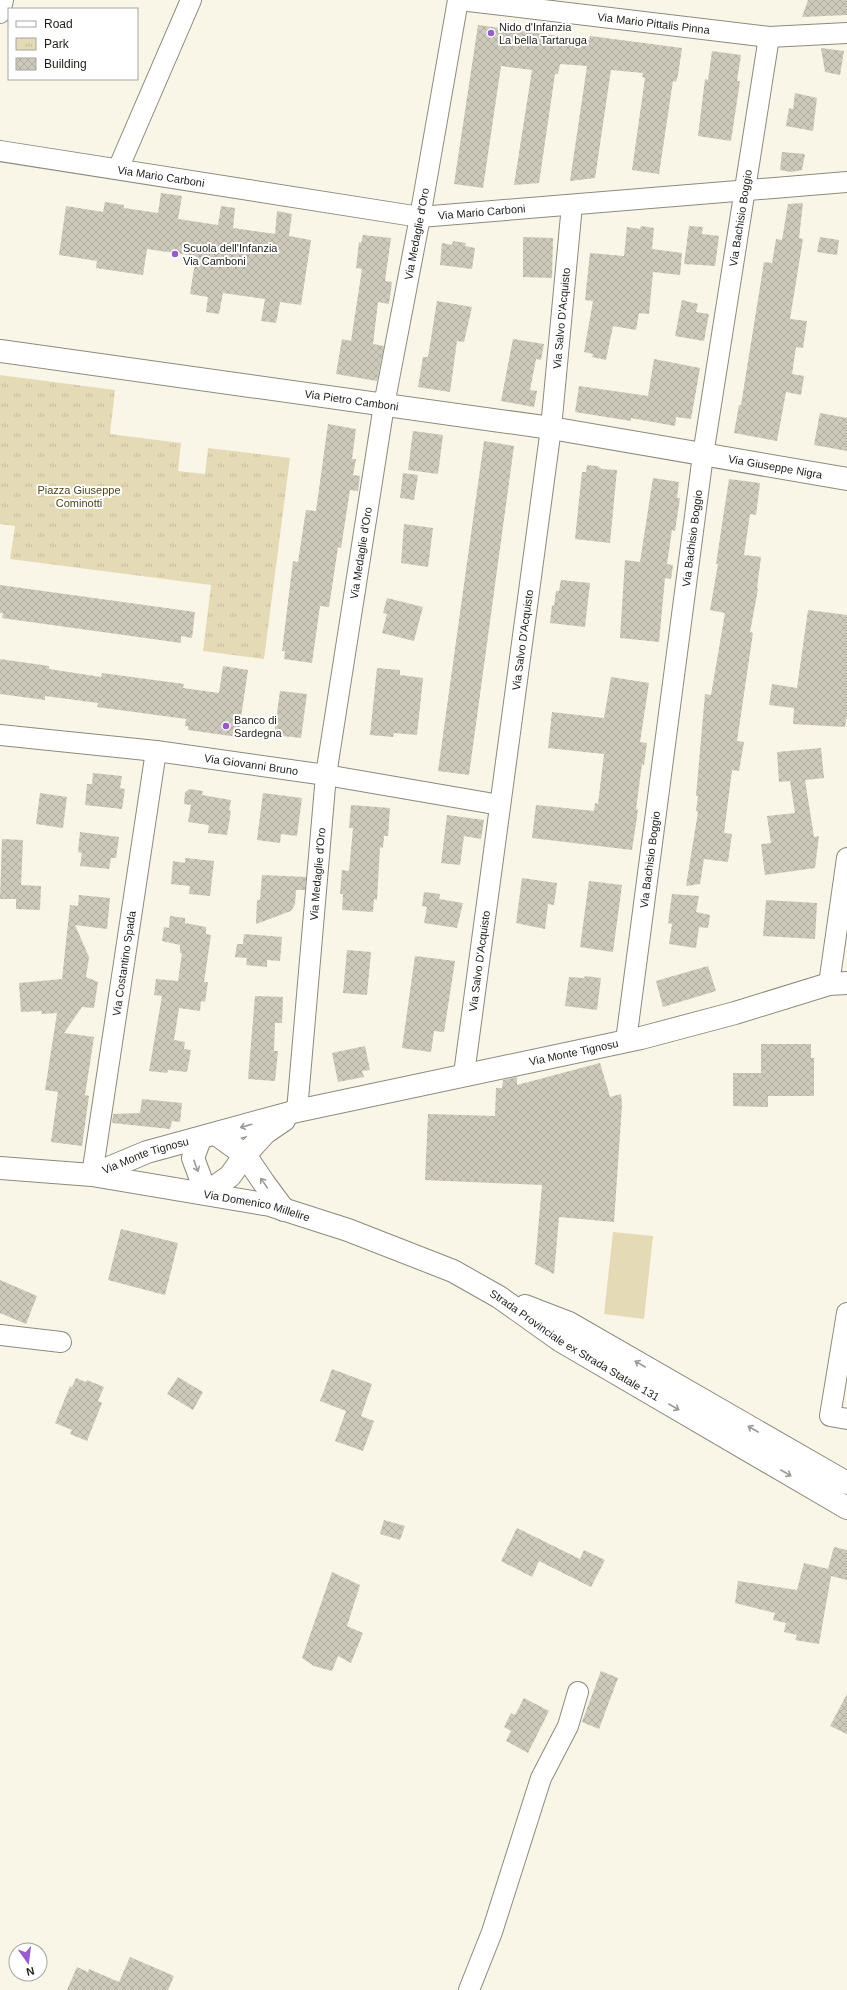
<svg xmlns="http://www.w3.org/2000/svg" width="847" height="1990" font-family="Arial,sans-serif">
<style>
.green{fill:#e4dbb6}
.park{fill:url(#park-tufts)}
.building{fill:url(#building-cross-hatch)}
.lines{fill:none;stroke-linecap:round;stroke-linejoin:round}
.minor-casing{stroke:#8d8a7c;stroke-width:22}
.tertiary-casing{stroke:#8d8a7c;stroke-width:24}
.secondary-casing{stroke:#8d8a7c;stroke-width:24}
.minor{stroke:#fff;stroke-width:20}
.tertiary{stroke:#fff;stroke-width:22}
.secondary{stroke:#fff;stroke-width:22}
.oneway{stroke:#9a9a97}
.poi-dot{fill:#9959d0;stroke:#fff;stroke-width:1.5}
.labels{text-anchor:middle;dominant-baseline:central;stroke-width:4;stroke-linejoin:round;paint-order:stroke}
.street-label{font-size:11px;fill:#1f1e18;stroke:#fff}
.poi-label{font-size:11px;fill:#1f1e18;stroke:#fff;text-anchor:start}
.park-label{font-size:11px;fill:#4f461b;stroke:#fff}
</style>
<defs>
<pattern id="park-tufts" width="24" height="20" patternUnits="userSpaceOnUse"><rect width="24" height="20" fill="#e4dbb6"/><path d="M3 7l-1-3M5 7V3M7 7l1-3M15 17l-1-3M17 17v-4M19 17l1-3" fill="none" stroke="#c3bc9c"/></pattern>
<pattern id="building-cross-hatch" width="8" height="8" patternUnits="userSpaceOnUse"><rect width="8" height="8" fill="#cecabb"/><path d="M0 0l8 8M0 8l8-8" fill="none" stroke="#b0ada0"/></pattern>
</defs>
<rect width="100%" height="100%" fill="#faf6e7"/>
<!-- green -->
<path class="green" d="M613 1232 653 1236 644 1319 604 1314Z"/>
<!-- park -->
<path class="park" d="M0 375 115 390 110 434 181 443 178 471 205 474 208 448 290 458 264 659 203 651 211 585 10 559 15 526 0 524Z"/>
<!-- building -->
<g class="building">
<path d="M808 0H847V15L802 17Z"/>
<path d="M478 25 589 40 590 36 682 48 678 75 676 82 673 81 659 174 632 170 645 78 642 77 643 73 611 70 595 178 570 181 587 66 560 64 558 74H555L539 183 514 185 532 70 501 66 483 188 454 184Z"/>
<path d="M821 48 844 51 840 75 825 72Z"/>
<path d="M712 51 741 55 737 81H740L731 141 698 136 705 79 708 80Z"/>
<path d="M795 93 817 98 813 131 786 126 789 108 793 109Z"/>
<path d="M782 152 805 154 802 170 791 172 780 170Z"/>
<path d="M161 193 182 196 178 219 218 225 221 206 235 208 233 228 275 234 277 211 292 214 289 236 311 240 301 305 280 302 276 323 261 321 265 299 223 293 219 314 206 312 208 297 190 294 196 256 147 249 143 275 96 268 97 261 59 255 66 206 103 212 105 202 124 205V208L158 213Z"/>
<path d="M803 203 799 238 803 239 790 319 807 321 803 348 796 347 792 374 804 376 801 395 786 392 777 441 734 433 739 405H741L764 262 772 263 776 239 782 240 788 204Z"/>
<path d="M641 226 654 228 652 249 682 253 680 275 653 272 649 314 639 313 636 330 613 326 606 360 592 357 593 354 584 352 593 301 585 300 590 253 624 256 627 227 640 229Z"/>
<path d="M689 226 703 227 702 234 719 236 715 266 684 264Z"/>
<path d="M363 235 391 238 385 281 392 282 389 304 378 302 373 344 384 346 377 381 336 374 342 339 351 341 362 269 356 268 359 242 361 243Z"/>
<path d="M523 237 553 238 552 278 523 277Z"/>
<path d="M820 237 839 240 837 255 817 252Z"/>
<path d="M453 241 466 243 465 246 475 248 472 269 440 265 442 243 452 245Z"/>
<path d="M682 300 698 304 696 312 709 314 704 341 675 336Z"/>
<path d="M437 301 472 307 464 342 457 341 450 392 418 387 423 357H428Z"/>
<path d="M513 339 544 344 541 360 536 359 530 390 537 391 534 407 501 401Z"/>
<path d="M654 359 700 368 691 419 676 417 675 426 631 418V421L575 412 579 386 648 396Z"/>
<path d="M820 413 847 418V451L814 445Z"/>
<path d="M328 424 356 429 352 459H356L353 475 360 476 358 491 350 490 341 548 338 547 329 607 320 606 312 663 284 659 285 651H282L293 561 298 562 306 510 316 511Z"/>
<path d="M413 431 443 435 438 474 408 470Z"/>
<path d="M484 441 514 446 469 775 438 771Z"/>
<path d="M587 465 597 466 602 469 617 470 610 543 575 539 582 472H586Z"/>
<path d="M403 473 418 475 414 500 400 498Z"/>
<path d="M653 478 679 482 677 498H680L675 531 672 530 667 564 673 565 671 579 665 578 659 642 620 638 625 560 640 562Z"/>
<path d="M729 479 760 483 756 515 750 514 744 555 761 557 757 588 758 589 750 632 753 633 737 741 744 742 739 771 732 770 724 833 732 834 728 862 704 859 700 884 686 886 698 812 696 811 698 796H696L705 694 711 695 725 613 710 610 718 564H716Z"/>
<path d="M404 524 433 528 428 567 401 563Z"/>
<path d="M561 580 590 583 585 627 550 623 552 605 554 606 556 591H559Z"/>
<path d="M0 585 195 612 192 638 181 636V643L2 618 3 613H0Z"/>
<path d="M387 598 423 607 414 641 382 633 387 614 383 613Z"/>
<path d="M808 610 847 615V715L845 727 793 724 794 708 769 705 772 684 797 688Z"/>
<path d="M0 659 49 666V669L101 677 102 673 184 684 183 688 219 693 223 666 248 670 238 737 188 730V726H185L186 719 97 707 98 703 45 696V700L0 694Z"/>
<path d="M377 668 400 670V675L423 678 417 735 394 733 393 737 370 735Z"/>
<path d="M611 677 649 683 640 742 647 743 644 765 642 764 636 809 638 810 632 850 532 838 536 805 594 811 595 803 598 804 604 754 548 748 552 712 604 718Z"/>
<path d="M280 691 307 694 301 738 274 735Z"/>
<path d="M821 748 824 778 805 780 814 837 819 836 815 868 765 875 761 844 771 843 767 816 795 813 790 781 779 782 777 752Z"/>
<path d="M93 773 122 776 120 788 125 789 122 809 85 805 87 784H92Z"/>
<path d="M190 789 203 791 202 795 231 800 229 810 231 811 227 835 208 833 209 825 188 822 191 805 184 804 185 792Z"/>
<path d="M40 793 67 797 63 828 36 824Z"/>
<path d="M263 793 302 798 297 836 281 834 280 843 257 840Z"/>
<path d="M351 805 390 808 388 836H384L383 848 380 847 377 900 374 899 373 912 342 910 343 894H340L342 870 349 871 353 828H349Z"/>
<path d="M447 815 484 820 481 839 464 836 460 865 441 863Z"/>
<path d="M80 832 119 837 116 858H111L109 869 80 866 82 853 78 852Z"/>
<path d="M2 839 23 840 21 885 41 886 40 910 16 909V899H0Z"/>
<path d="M185 858 214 861 210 896 189 894 190 886 171 884 173 861 185 863Z"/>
<path d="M262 875 306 877 305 890H296L295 904 291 911 256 924 257 900H260Z"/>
<path d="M522 878 557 883 554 905 548 904 545 929 516 923Z"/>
<path d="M589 881 622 885 613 952 580 947Z"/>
<path d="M424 892 440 894 439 899 463 903 457 928 424 923 427 907 422 906Z"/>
<path d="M672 894 699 896 696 912 710 915 708 928 699 927 696 948 669 944 672 924 668 923Z"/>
<path d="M79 895 110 898 107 929 75 925 89 957 86 977 98 982 94 1008 82 1007 64 1033 94 1037 85 1095 89 1096 82 1146 51 1142 58 1092 45 1090 57 1013 42 1014 41 1011 21 1012 19 983 62 979 70 905 78 906Z"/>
<path d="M766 900 817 903 815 939 763 936Z"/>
<path d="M170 916 185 918V923L206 927V934L211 935 204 982H208L205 1002 201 1001 200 1011 179 1008 174 1040 185 1042 184 1049 191 1050 187 1072 168 1070 167 1073 149 1071 162 996 154 995 156 979 178 981 182 953H180V945L162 941 164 927 169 928Z"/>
<path d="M244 934 282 937 280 961 267 960V967L246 965 247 958 235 957 237 944H243Z"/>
<path d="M347 950 371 952 367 995 343 993Z"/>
<path d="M415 956 455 961 444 1032 434 1031 431 1052 402 1048Z"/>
<path d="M708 966 716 991 663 1007 656 981Z"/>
<path d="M585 976 601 978 597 1010 565 1006 569 977 584 978Z"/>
<path d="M255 996 283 997 282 1023H275L274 1051H278L275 1081 248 1079Z"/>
<path d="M761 1044H811V1058H814V1096H768V1107L733 1106V1073H761Z"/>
<path d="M365 1046 370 1070 362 1071 364 1077 338 1082 332 1053Z"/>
<path d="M600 1063 610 1097 621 1094 622 1105 614 1222 559 1217 554 1274 535 1264 542 1185 425 1180 428 1114 495 1116 496 1088H502L503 1080 517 1077V1085Z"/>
<path d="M142 1099 182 1103 180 1122 172 1121 170 1129 112 1123 113 1114 140 1113Z"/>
<path d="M121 1229 178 1243 165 1295 108 1280Z"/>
<path d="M0 1280 37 1296 26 1324 0 1313Z"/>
<path d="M332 1369 372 1384 361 1416 374 1421 363 1451 335 1441 346 1411 320 1401Z"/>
<path d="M178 1377 203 1392 193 1410 167 1394Z"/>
<path d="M76 1378 86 1382 87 1380 104 1387 98 1401 102 1403 87 1441 70 1434 72 1430 55 1423 70 1386 72 1387Z"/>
<path d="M384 1520 405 1526 400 1540 380 1534Z"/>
<path d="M517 1528 580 1559 584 1550 605 1560 591 1587 539 1561 532 1577 501 1561Z"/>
<path d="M834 1547 847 1550V1580L831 1576 819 1644 795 1640 797 1635 784 1632 786 1623 773 1620 775 1613 735 1603 738 1581 797 1590 804 1563 828 1569Z"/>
<path d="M332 1572 360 1585 347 1626 363 1633 351 1663 338 1656 332 1671 314 1666 302 1658Z"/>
<path d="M601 1671 618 1678 599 1729 582 1722Z"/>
<path d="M847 1694V1734L830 1726Z"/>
<path d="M524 1698 549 1711 528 1753 506 1741 511 1731 504 1727 511 1713 515 1715Z"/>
<path d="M130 1957 174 1976 168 1990H67L77 1967 88 1972 89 1969 119 1982Z"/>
</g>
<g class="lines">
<defs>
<g id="minor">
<path id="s1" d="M460 0 769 37 847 33"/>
<path d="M0 13 3 0"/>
<path id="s2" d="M0 151 420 217 847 182"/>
<path d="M118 169 191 0"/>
<path id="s3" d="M0 735 156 751 326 775 500 805"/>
<path d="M829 984 847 858"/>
<path id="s4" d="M626 1041 703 455 769 37"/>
<path id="s5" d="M464 1074 551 428 572 205"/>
<path id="s6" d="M297 1111 326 775 384 405 420 217 458 0"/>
<path id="s7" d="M92 1175 156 751"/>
<path d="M847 1313 830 1416 847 1419"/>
<path d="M0 1335 61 1342"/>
<path d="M469 1990 492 1932 541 1778 568 1726 578 1692"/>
</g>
<g id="tertiary">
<path id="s8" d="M0 351 551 428 847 479"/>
<path d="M200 1139 193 1158 206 1193 230 1176 245 1155 265 1133 284 1120"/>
<path id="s9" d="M92 1175 147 1152 297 1111 641 1038 735 1013 829 984 847 983"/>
</g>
<g id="secondary">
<path d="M216 1134 245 1155 264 1183 284 1210"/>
<path id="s10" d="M0 1168 92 1175 270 1205 348 1230 453 1271 499 1297 561 1341 847 1508"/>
<path d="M525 1306 569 1323 847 1483"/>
</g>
</defs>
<!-- minor casing -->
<use href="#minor" class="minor-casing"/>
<!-- tertiary casing -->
<use href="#tertiary" class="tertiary-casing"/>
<!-- secondary casing -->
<use href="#secondary" class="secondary-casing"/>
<!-- minor -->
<use href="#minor" class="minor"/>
<!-- tertiary -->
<use href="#tertiary" class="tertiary"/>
<!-- secondary -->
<use href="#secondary" class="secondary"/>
</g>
<!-- one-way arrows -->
<defs><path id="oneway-shaft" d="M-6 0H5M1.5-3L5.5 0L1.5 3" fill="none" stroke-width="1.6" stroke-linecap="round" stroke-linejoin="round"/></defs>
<g class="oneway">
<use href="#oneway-shaft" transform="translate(246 1126) rotate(164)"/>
<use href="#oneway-shaft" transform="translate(196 1166) rotate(70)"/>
<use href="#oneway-shaft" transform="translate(264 1183) rotate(-125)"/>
<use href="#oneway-shaft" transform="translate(640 1364) rotate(-150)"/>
<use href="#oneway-shaft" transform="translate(674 1407) rotate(30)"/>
<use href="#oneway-shaft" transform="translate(753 1429) rotate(-150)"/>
<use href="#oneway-shaft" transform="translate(786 1473) rotate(30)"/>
</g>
<!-- markers -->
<g class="poi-dot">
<circle cx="491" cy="33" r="4"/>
<circle cx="175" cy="254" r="4"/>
<circle cx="226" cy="726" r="4"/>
</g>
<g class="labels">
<!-- street labels -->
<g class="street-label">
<text stroke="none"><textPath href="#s1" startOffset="195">Via Mario Pittalis Pinna</textPath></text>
<text stroke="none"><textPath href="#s2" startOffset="163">Via Mario Carboni</textPath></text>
<text stroke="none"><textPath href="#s2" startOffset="487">Via Mario Carboni</textPath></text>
<text stroke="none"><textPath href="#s4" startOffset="831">Via Bachisio Boggio</textPath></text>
<text stroke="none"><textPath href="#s6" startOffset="886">Via Medaglie d'Oro</textPath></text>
<text stroke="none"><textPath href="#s5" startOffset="762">Via Salvo D'Acquisto</textPath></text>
<text stroke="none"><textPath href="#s8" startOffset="355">Via Pietro Camboni</textPath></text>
<text stroke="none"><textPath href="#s8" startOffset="784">Via Giuseppe Nigra</textPath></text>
<text stroke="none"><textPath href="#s4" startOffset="507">Via Bachisio Boggio</textPath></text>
<text stroke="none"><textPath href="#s6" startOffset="562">Via Medaglie d'Oro</textPath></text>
<text stroke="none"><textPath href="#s5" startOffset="438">Via Salvo D'Acquisto</textPath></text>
<text stroke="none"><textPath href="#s3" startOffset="253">Via Giovanni Bruno</textPath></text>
<text stroke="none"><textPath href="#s4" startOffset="183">Via Bachisio Boggio</textPath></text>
<text stroke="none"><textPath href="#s6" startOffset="238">Via Medaglie d'Oro</textPath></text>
<text stroke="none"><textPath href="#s5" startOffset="114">Via Salvo D'Acquisto</textPath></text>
<text stroke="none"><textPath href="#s7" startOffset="214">Via Costantino Spada</textPath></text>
<text stroke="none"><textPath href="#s9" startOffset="498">Via Monte Tignosu</textPath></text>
<text stroke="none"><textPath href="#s9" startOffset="57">Via Monte Tignosu</textPath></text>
<text stroke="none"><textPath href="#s10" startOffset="260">Via Domenico Millelire</textPath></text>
<text stroke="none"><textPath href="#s10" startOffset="610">Strada Provinciale ex Strada Statale 131</textPath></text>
</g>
<!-- poi labels -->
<g class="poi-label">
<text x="499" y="27">Nido d'Infanzia<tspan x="499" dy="13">La bella Tartaruga</tspan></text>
<text x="183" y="248">Scuola dell'Infanzia<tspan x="183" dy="13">Via Camboni</tspan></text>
<text x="234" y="720">Banco di<tspan x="234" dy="13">Sardegna</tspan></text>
</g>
<!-- park labels -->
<g class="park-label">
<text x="79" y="490">Piazza Giuseppe<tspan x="79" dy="13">Cominotti</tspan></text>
</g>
</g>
<!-- legend -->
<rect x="8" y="8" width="130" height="72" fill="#ffffff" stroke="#a5a5a3"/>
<rect x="16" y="21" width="20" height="6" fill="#ffffff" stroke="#a5a5a3"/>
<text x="44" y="28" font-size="12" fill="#1f1e18">Road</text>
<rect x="16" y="38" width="20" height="12" fill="url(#park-tufts)" stroke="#a5a5a3"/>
<text x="44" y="48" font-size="12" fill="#1f1e18">Park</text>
<rect x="16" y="58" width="20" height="12" fill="url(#building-cross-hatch)" stroke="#a5a5a3"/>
<text x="44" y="68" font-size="12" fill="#1f1e18">Building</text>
<!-- north arrow -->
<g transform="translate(28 1962) rotate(166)"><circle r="19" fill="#ffffff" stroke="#a5a5a3"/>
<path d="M0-3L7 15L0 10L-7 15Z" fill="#9959d0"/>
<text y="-6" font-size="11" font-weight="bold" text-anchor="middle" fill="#1f1e18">N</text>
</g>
</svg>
